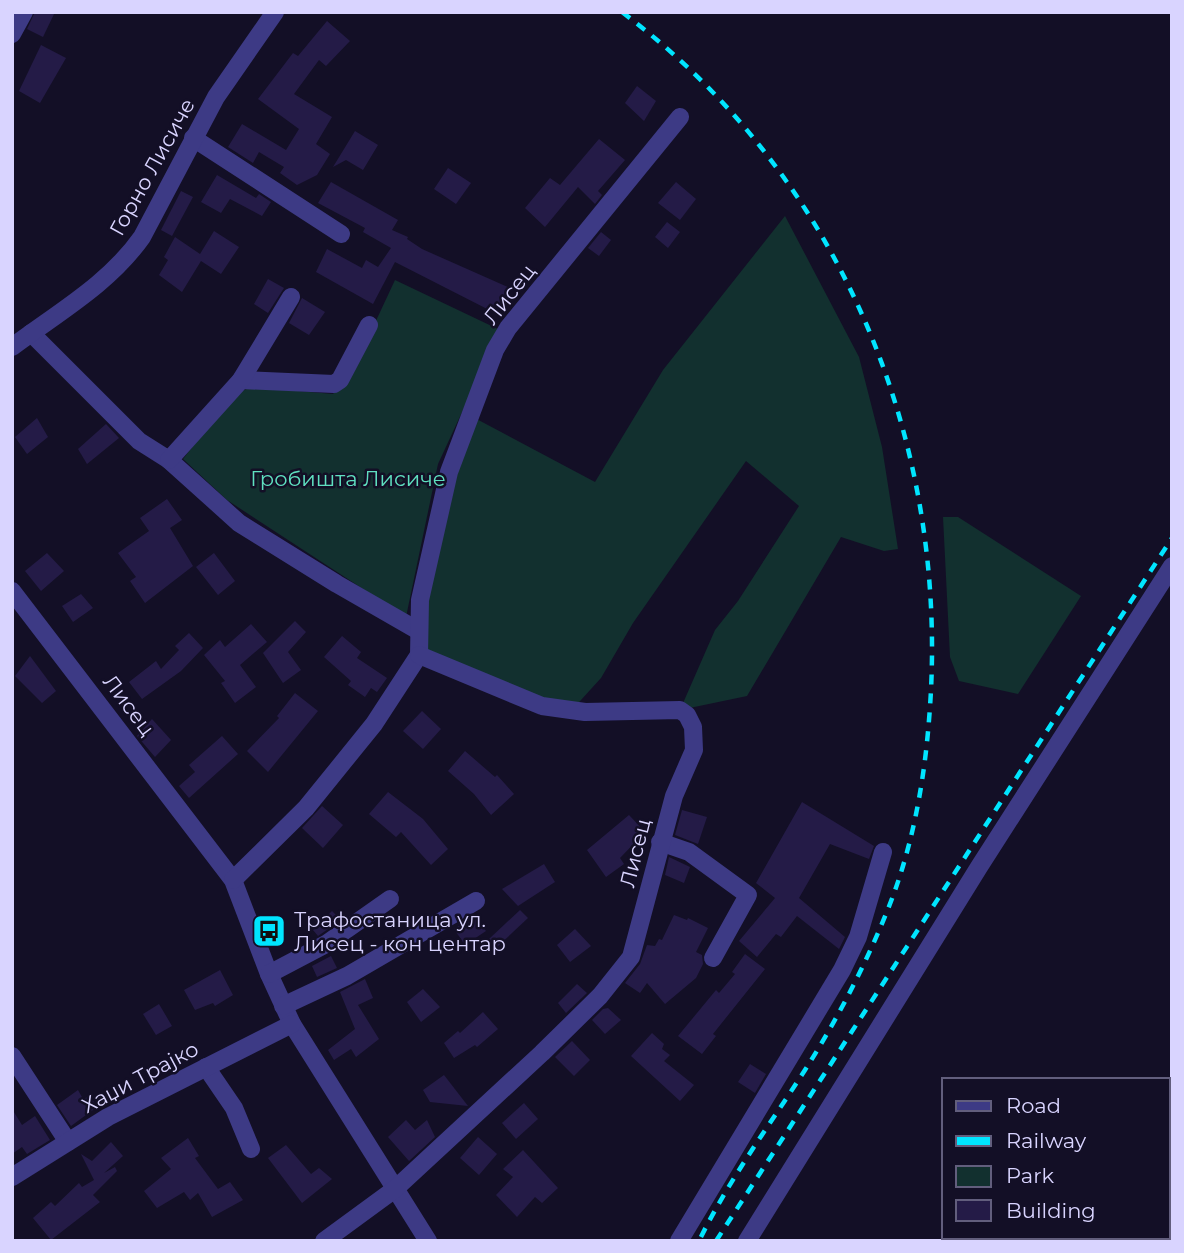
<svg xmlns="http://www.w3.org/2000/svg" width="1184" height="1253" font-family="Montserrat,sans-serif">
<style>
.green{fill:#12302f}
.building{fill:#241b47}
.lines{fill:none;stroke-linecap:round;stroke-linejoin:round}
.minor{stroke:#3d3a85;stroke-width:18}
.rail{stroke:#00e5ff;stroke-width:4.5;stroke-dasharray:10 9;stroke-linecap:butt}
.labels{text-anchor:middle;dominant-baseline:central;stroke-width:5;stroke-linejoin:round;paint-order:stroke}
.street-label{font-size:21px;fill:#d9d4ff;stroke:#130f26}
.park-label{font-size:21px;fill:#5fe0c0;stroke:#130f26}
.poi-label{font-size:21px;fill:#d9d4ff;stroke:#130f26;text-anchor:start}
</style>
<rect width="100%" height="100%" fill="#130f26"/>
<!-- green -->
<g class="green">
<path d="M785 216 859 357 882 447 898 549 884 551 841 537 747 696 680 710 715 630 738 601 799 506 746 461 633 623 601 678 571 711 419 655 417 630 469 415 595 482 663 370Z"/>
<path d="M395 280 500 330 438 464 406 617 227 500 183 459 234 394 252 387 333 394 353 370Z"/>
<path d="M943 517H958L1081 596 1018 694 959 681 950 657Z"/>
</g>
<!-- building -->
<g class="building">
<path d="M35 12H55L43 37 27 29Z"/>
<path d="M327 21 350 41 326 66 319 60 294 94 332 117 316 144 330 154 317 175 297 185 280 173 284 167 259 152 253 163 228 147 242 124 286 150 299 129 258 99 293 53 298 56Z"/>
<path d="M41 45 66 58 40 103 19 91Z"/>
<path d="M637 86 656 101 644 121 625 103Z"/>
<path d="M355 131 378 145 363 170 346 160 333 167Z"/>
<path d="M599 139 625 160 598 191 602 195 595 204 578 187 545 227 525 208 550 178 560 185Z"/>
<path d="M448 168 471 183 456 204 434 189Z"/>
<path d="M217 175 256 198 259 194 271 202 262 216 230 199 221 213 201 202Z"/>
<path d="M331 182 398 220 392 230 408 237 407 239 422 249 510 288 497 314 395 262 373 304 316 272 327 249 362 268 366 260 378 267 391 248 363 232 365 228 318 203Z"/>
<path d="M676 182 696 199 680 220 658 203Z"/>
<path d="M181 191 193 197 172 236 161 230Z"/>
<path d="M667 222 680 232 668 248 655 237Z"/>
<path d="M214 231 239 247 221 274 201 261 182 292 159 275 168 260 164 257 175 237 200 254Z"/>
<path d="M601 232 611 240 599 256 588 248Z"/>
<path d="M268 279 284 288 268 313 254 304Z"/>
<path d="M302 298 325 312 309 335 289 323Z"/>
<path d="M37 418 48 437 27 454 15 437Z"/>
<path d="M106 424 119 438 87 464 78 449Z"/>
<path d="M167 499 182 520 170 528 193 566 145 603 130 581 136 577 118 553 149 531 140 518Z"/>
<path d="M47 553 64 571 41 591 25 571Z"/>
<path d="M214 553 235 581 218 595 196 567Z"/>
<path d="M81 594 93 608 73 622 62 606Z"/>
<path d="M295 621 306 632 288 652 301 670 283 683 263 653Z"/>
<path d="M251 624 267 642 240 665 256 687 235 703 221 683 225 681 204 655 220 640 225 647Z"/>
<path d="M189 633 203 648 181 671 142 699 129 682 156 661 161 669 179 650 175 646Z"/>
<path d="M342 636 361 652 357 658 387 678 377 692 371 688 365 697 348 685 351 681 324 657Z"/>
<path d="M30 656 56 691 42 703 15 676Z"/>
<path d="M295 693 318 711 268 772 247 751 279 718 277 716Z"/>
<path d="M422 711 441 729 423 749 403 731Z"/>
<path d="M152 719 171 740 155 757 137 736Z"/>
<path d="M222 736 238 754 189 798 179 786 195 772 189 765Z"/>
<path d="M465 751 495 777 497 775 514 794 491 815 474 794 448 771Z"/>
<path d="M388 792 423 819 448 849 431 865 401 832 396 837 369 814Z"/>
<path d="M802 802 874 846 869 859 830 844 799 898 845 937 839 949 797 916 781 937 776 934 757 957 739 941 775 898 756 883Z"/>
<path d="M322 806 343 825 323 848 302 828Z"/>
<path d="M682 810 707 817 698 844 675 835Z"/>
<path d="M629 815 645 832 620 858 624 864 606 877 587 850Z"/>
<path d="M669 857 690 867 684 883 665 875Z"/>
<path d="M544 864 555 882 518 906 502 889Z"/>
<path d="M520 910 528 918 496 948 489 939Z"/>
<path d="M332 911 341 920 318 936 313 930Z"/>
<path d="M474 915 486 931 465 945 454 929Z"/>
<path d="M674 915 687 920 688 918 708 928 696 952 702 955 703 964 696 978 665 1004 647 983 640 993 625 983 640 964 647 945 655 946 659 939 662 940Z"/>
<path d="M575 929 591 946 570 962 557 945Z"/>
<path d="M745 954 765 969 713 1034 716 1036 702 1054 678 1036 716 990 719 993 735 974 732 972Z"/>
<path d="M331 956 337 968 317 977 312 966Z"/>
<path d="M220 970 233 995 215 1006 213 1003 195 1010 184 990Z"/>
<path d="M365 979 373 998 358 1005 379 1039 356 1057 351 1049 334 1060 328 1050 355 1029 340 992Z"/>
<path d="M577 984 587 993 566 1013 558 1003Z"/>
<path d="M423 989 440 1007 421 1022 407 1002Z"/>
<path d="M159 1004 172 1026 156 1035 143 1014Z"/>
<path d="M608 1008 621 1020 605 1034 592 1020 603 1009Z"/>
<path d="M483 1012 498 1029 477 1047 475 1045 454 1058 444 1043 458 1031 460 1033Z"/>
<path d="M652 1033 664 1044 662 1049 670 1055 664 1061 694 1085 680 1101 631 1056Z"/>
<path d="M572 1041 590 1060 574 1076 555 1057Z"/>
<path d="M750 1064 766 1074 755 1093 738 1082Z"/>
<path d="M444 1075 468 1106 430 1102 423 1090Z"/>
<path d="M78 1090 83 1099 90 1096 97 1107 71 1126 57 1105Z"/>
<path d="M524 1103 538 1119 516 1139 502 1123Z"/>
<path d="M12 1109 22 1125 35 1116 50 1140 27 1154 22 1147 12 1154Z"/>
<path d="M406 1120 415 1130 427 1120 435 1137 409 1161 388 1137Z"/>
<path d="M478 1137 497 1154 479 1175 460 1158Z"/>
<path d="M188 1138 199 1156 195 1158 218 1189 230 1182 243 1200 212 1217 198 1193 190 1200 184 1192 157 1208 144 1191 171 1169 161 1158Z"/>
<path d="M111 1142 123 1156 104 1173 115 1167 117 1171 93 1195 100 1202 51 1240 33 1218 51 1202 55 1206 79 1183 82 1187 94 1180 81 1154 92 1161Z"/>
<path d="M286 1145 311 1174 319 1168 332 1179 302 1203 268 1158Z"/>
<path d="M523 1150 558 1188 542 1203 535 1197 517 1217 496 1195 513 1177 503 1169Z"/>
</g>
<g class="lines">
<!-- minor -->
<g class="minor">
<path d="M12 34 24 12"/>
<path d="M193 138 341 234"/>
<path d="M31 333 139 441 169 460 239 523 337 584 417 630"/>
<path d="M12 347C57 313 109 284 142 237L216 97 275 12"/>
<path d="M241 380 334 384 340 380 369 325"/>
<path d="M169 460 241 380 291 297"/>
<path d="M12 591 233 880 269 974 292 1024 428 1241"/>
<path d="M660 842 689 852 748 895 713 958"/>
<path d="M233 880 306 808 374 724 419 655 420 600 449 472 495 350 508 328 680 117"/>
<path d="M269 974 326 944 390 899"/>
<path d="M283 1006 347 976 476 901"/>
<path d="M12 1056 68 1142"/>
<path d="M206 1067 234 1108 251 1149"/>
<path d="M12 1177 108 1117 292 1024"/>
<path d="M324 1241 395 1189 542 1053 600 996 631 957 674 796 694 750 693 727 687 715 680 710 585 712 542 706 419 655"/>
<path d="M679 1241 842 970 858 937 883 852"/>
<path d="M747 1241 979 867 1172 566"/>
</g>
<!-- rail -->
<g class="rail">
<path d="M622 12C843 178 952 447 929 720 924 784 912 849 888 909 866 964 837 1020 805 1070 769 1126 728 1181 699 1241"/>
<path d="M716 1241 1172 538"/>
</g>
</g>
<!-- icons -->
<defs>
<symbol id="bus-square" viewBox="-11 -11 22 22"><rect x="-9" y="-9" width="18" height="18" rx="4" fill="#00e5ff" stroke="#130f26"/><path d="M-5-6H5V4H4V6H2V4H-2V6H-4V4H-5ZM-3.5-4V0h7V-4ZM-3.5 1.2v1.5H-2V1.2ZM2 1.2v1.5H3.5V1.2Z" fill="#111"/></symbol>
</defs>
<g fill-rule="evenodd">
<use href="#bus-square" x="250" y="912" width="38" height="38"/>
</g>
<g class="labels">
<!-- street labels -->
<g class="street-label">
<text transform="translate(152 167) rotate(-61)">Горно Лисиче</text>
<text transform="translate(509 294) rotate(-52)">Лисец</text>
<text transform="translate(129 705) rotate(53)">Лисец</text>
<text transform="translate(635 853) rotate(-76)">Лисец</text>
<text transform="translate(140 1077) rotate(-28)">Хаџи Трајко</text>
</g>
<!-- park labels -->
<g class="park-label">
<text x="348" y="478">Гробишта Лисиче</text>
</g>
<!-- poi labels -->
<g class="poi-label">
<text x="294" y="919">Трафостаница ул.<tspan x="294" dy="24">Лисец - кон центар</tspan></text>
</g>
</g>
<!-- border -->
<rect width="1184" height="1253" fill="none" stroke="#d9d4ff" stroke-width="28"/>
<!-- legend -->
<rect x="942" y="1078" width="228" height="161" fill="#130f26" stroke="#625e7d" stroke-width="2"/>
<rect x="956" y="1101" width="35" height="10" fill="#3d3a85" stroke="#625e7d" stroke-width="2"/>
<text x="1006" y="1113" font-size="21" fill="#d9d4ff">Road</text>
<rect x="956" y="1136" width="35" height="10" fill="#00e5ff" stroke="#625e7d" stroke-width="2"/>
<text x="1006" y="1148" font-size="21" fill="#d9d4ff">Railway</text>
<rect x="956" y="1166" width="35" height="21" fill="#12302f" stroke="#625e7d" stroke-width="2"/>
<text x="1006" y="1183" font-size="21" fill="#d9d4ff">Park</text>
<rect x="956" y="1200" width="35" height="21" fill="#241b47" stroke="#625e7d" stroke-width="2"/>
<text x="1006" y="1218" font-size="21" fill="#d9d4ff">Building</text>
</svg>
